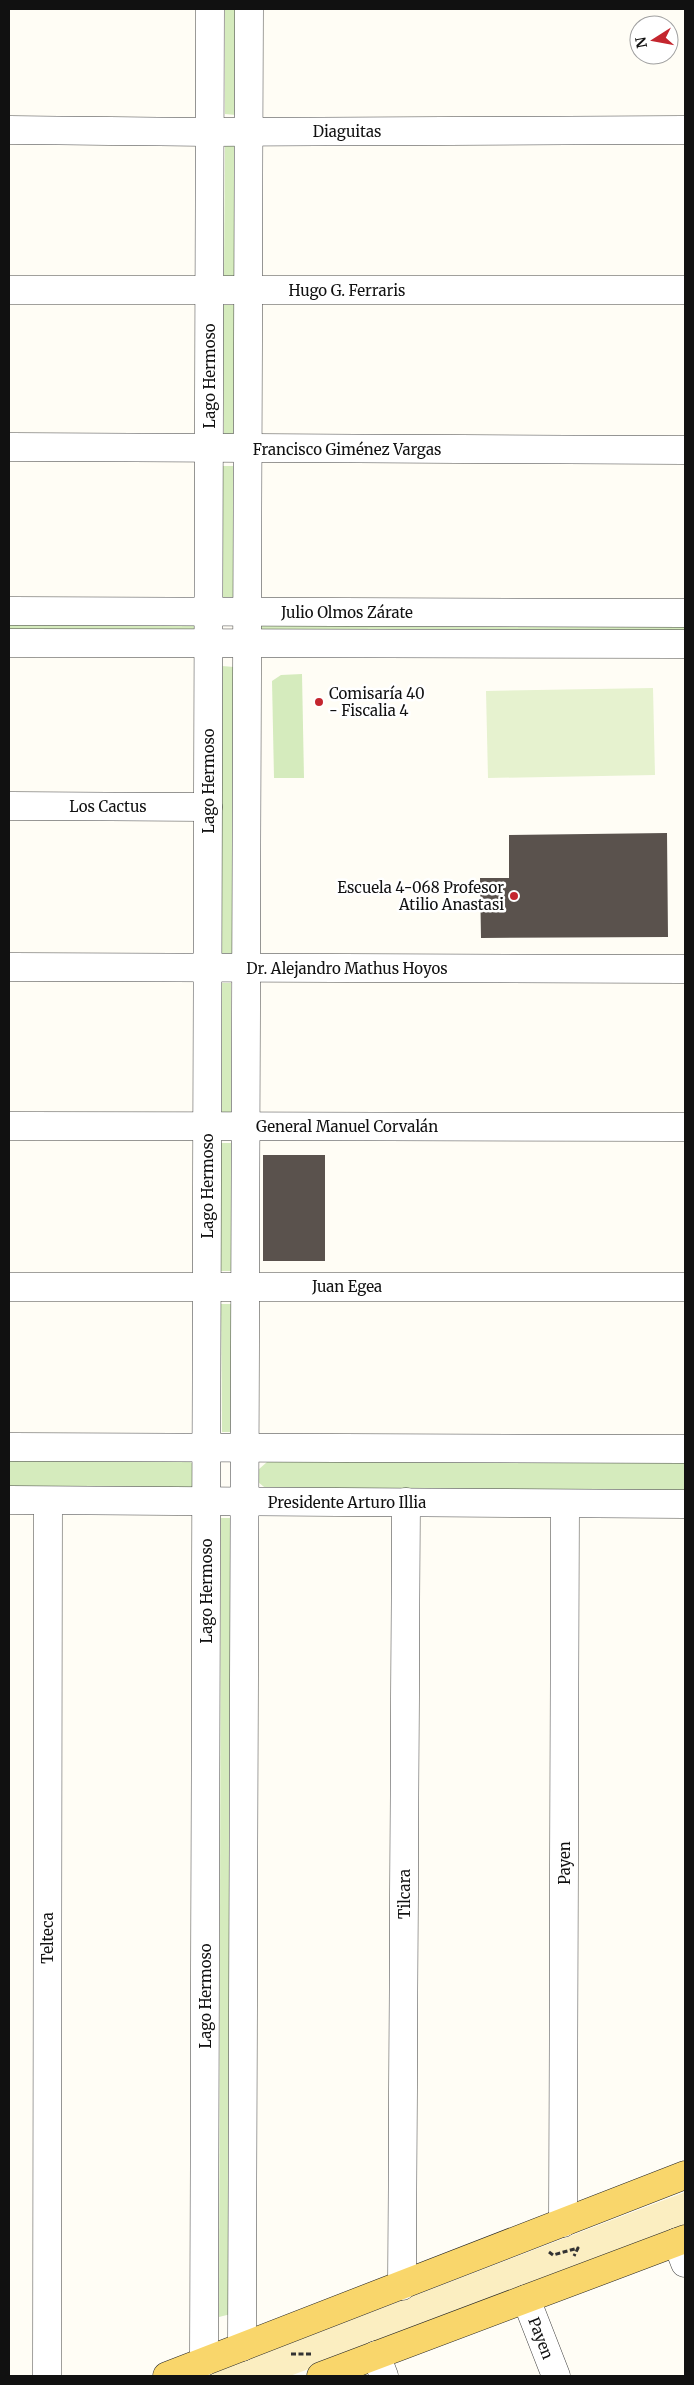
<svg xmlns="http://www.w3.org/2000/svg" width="694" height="2385" font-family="Merriweather,serif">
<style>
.green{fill:#d5ebbd}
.sand{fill:#fbeec1}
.pitch{fill:#e6f2cf}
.building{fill:#5a524d}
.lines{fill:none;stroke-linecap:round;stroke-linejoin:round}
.minor-casing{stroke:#444;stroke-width:29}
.major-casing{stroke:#222;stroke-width:29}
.path{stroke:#333;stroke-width:3;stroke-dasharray:5 2.5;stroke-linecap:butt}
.minor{stroke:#fff;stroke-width:28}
.major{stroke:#f9d66b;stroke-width:28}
.poi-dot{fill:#c4262e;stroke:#fff;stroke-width:2}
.labels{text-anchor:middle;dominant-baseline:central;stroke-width:5;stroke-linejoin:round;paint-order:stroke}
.street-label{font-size:15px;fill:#111;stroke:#fff}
.poi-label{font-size:15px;fill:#111;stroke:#fff;text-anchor:start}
</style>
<rect width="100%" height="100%" fill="#fffdf5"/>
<!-- green -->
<g class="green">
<path d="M225 9H237L236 115 225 114Z"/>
<path d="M237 145 236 276H224L225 146Z"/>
<path d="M223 305H236L235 435H224Z"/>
<path d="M223 466H235L234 597H222Z"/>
<path d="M9 622 197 624 196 631 9 634Z"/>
<path d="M685 623V634L262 633 258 626 261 624Z"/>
<path d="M222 666 234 667 232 954H221Z"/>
<path d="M302 674 304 778H274L272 681 281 675Z"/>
<rect x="222" y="983" width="9" height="131"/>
<path d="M220 1143H232V1271H221Z"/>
<path d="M221 1304H233V1432H222Z"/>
<path d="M9 1459 189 1461 194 1465 198 1478 192 1488 9 1491Z"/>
<path d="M685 1461V1491H269L258 1482V1470L267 1462Z"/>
<path d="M221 1518H231V2314L219 2317Z"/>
</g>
<!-- sand -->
<path class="sand" d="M685 2192V2227L290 2376H205Z"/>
<!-- pitch -->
<path class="pitch" d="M653 688 655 775 488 778 486 691Z"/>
<!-- building -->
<g class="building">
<path d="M667 833 668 937 481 938 480 878H509V835Z"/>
<rect x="263" y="1155" width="62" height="106"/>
</g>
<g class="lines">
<defs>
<g id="minor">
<path d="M9 130 209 132 685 130"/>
<path d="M9 290H685"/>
<path d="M9 447 685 450"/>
<path d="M9 611 685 613"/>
<path d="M9 643 685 644"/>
<path d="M9 806 208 807"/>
<path d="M9 967 685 969"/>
<path d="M9 1126 685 1127"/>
<path d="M9 1287H685"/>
<path d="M9 1447 685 1449"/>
<path d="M9 1500 685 1504"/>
<path d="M563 2223 565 1504"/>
<path d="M677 2242 685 2263"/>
<path d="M402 2286 406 1502"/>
<path d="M526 2299 556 2376"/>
<path d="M242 2347 249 9"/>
<path d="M376 2355 384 2376"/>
<path d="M204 2362 210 9"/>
<path d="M47 2376 48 1501"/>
</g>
<g id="major">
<path d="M167 2376 685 2175"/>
<path d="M321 2376 685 2239"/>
</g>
</defs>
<!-- minor casing -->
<use href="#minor" class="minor-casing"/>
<!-- major casing -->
<use href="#major" class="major-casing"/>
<!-- path -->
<g class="path">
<path d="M549 2252 553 2255 578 2248 574 2256"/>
<path d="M291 2354H312"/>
</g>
<!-- minor -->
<use href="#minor" class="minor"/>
<!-- major -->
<use href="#major" class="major"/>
</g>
<!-- markers -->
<g class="poi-dot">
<circle cx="319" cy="702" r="5"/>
<circle cx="514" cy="896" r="5"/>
</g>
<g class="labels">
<!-- street labels -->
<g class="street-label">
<text x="347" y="131">Diaguitas</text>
<text x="347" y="290">Hugo G. Ferraris</text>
<text transform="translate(209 376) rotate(-90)">Lago Hermoso</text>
<text x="347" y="449">Francisco Giménez Vargas</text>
<text x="347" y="612">Julio Olmos Zárate</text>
<text transform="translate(208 781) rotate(-90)">Lago Hermoso</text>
<text x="108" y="806">Los Cactus</text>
<text x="347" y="968">Dr. Alejandro Mathus Hoyos</text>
<text x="347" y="1126">General Manuel Corvalán</text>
<text transform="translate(207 1186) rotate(-90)">Lago Hermoso</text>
<text x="347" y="1286">Juan Egea</text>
<text x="347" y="1502">Presidente Arturo Illia</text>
<text transform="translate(206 1591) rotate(-90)">Lago Hermoso</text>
<text transform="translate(564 1863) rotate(-90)">Payen</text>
<text transform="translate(404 1894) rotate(-90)">Tilcara</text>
<text transform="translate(47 1938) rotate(-90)">Telteca</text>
<text transform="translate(205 1996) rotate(-90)">Lago Hermoso</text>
<text transform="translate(541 2338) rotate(69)">Payen</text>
</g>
<!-- poi labels -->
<g class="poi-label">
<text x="329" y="693">Comisaría 40<tspan x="329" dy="17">- Fiscalia 4</tspan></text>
<text x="504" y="887" text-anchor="end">Escuela 4-068 Profesor<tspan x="504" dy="17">Atilio Anastasi</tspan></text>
</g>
</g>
<!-- border -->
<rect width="694" height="2385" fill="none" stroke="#111111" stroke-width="20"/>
<!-- north arrow -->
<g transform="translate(654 40) rotate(259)"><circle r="24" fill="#ffffff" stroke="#a0a0a0"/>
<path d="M0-4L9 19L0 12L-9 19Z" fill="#c4262e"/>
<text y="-8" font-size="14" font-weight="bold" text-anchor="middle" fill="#111111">N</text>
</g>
</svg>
